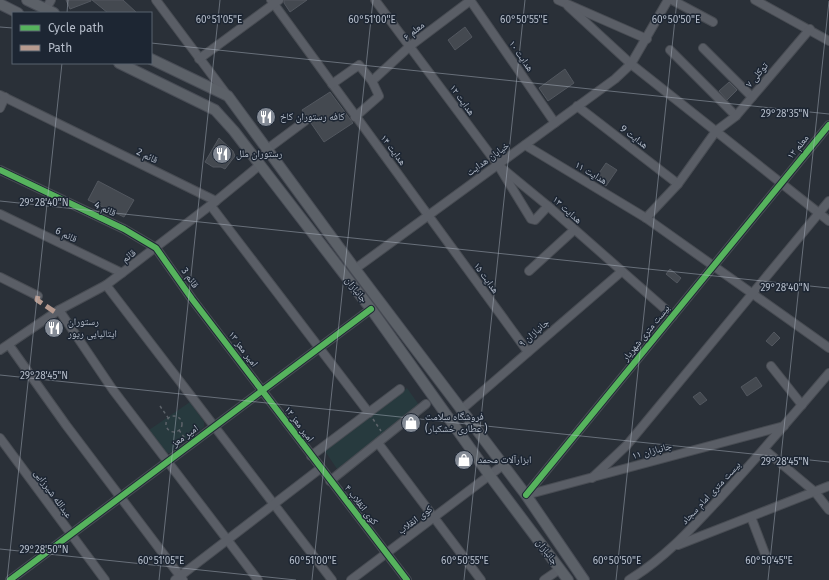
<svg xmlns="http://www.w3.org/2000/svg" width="829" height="580" font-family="'Fira Sans','Noto Naskh Arabic',sans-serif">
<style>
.green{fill:#273a3e}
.building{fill:#444950;stroke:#52575f}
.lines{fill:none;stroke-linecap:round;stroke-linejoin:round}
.minor-casing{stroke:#484c53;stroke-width:10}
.major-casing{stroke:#484c55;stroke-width:12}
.path{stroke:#5d636a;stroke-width:1.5;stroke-dasharray:3 3;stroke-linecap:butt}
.minor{stroke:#5a5e66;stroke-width:8}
.major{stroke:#5c6168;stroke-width:10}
.quiet{stroke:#b69a8f;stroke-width:5;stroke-dasharray:10 5;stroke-linecap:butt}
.cycleway-casing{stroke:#1d2633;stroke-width:8}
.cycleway{stroke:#56b35d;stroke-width:6}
.ticks{fill:none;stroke:#b4bcc9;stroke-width:1;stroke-opacity:0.45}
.labels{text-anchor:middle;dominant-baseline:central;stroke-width:3;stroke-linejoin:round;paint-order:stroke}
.street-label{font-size:10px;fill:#b4bcc9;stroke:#1d2633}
.poi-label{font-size:10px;fill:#b4bcc9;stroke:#1d2633;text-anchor:start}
.ticks-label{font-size:10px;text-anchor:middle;fill:#b4bcc9;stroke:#1d2633;stroke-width:3;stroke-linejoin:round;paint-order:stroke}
</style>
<rect width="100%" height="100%" fill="#2a3038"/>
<!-- green -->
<g class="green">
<path d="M407 388 419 405 337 469 325 451Z"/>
<path d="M190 402 204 422V427L170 453H165L149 430Z"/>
</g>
<!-- building -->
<g class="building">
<path d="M66 0H91V1L70 9Z"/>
<path d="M92 0H123L137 13H108Z"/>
<path d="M284 0H307L290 12 284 3Z"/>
<path d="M465 27 472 37 455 50 448 40Z"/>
<path d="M565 69 574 83 548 101 539 88Z"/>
<path d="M729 82 737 90 727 100 719 91Z"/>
<path d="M330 92 353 123 324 142 302 110Z"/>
<path d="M219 138 233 151 235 156 225 169 221 167H213L205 162Z"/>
<path d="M606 163 617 170 606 186 595 179Z"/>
<path d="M98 181 134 200 124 217 88 200Z"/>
<path d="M670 269 681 278 677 283 666 274Z"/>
<path d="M774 332 780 338 772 346 766 341Z"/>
<path d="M756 377 762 386 747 396 741 387Z"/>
<path d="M700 392 707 400 700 405 693 397Z"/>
</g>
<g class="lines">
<defs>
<g id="minor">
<path d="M156 0 227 95"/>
<path d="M271 0 528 352"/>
<path d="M375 0 498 165 531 219 535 220 548 206"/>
<path d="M470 0 555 123"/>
<path d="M558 0 647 39"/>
<path d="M672 0 713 22"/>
<path d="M755 0 829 41"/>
<path d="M568 6 631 64 829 221"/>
<path d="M46 9 51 0"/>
<path d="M703 48 752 97"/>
<path d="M670 50 736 116"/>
<path d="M199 59 279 0"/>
<path d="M372 81 410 46 471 0"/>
<path d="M332 84 359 65 372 81 379 96 355 117"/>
<path d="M0 95 216 201"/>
<path d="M577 106 678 184"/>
<path d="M0 108 5 97"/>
<path d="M525 145 646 218 829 348"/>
<path d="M266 150 305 121"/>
<path d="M503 169 548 206 673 316"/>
<path d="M0 170 124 229 156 248 192 299 407 580"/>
<path d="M211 206 369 413"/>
<path d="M0 214 122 273"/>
<path d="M646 218 678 184 716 131 736 116 810 29"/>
<path d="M355 269 615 79 631 64 668 0"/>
<path d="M529 271 574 230"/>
<path d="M0 277 38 296"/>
<path d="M106 285 332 580"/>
<path d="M59 310 113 390 258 580"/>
<path d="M9 345 66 425 183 580"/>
<path d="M0 350 59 310 106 285 122 273 216 201 260 165"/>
<path d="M771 366 802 405"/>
<path d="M461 410 621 272"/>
<path d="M0 438 105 580"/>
<path d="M378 443 481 580"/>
<path d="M765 450 815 492 829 510"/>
<path d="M311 456 400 389"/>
<path d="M592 478 627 445 829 201"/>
<path d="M330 481 426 404"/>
<path d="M526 495 829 125"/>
<path d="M526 495 784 426"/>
<path d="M751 517 767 559"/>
<path d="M678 545 829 486"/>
<path d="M10 580 371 309"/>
<path d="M175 580 321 468"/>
<path d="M351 580 503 465"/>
<path d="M544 580 560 569"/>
<path d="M629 580C665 558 691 529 719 499 757 458 793 415 829 373"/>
</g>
<g id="major">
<path d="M27 0 54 13"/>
<path d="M0 4 18 13"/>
<path d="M151 59 228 96 355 269 526 495 584 580"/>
<path d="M119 63 215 110 234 131 371 309 490 476 568 580"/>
</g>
</defs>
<!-- minor casing -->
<use href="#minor" class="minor-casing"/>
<!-- major casing -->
<use href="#major" class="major-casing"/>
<!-- path -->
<g class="path">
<path d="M160 406 169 419"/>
<circle cx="174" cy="424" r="8"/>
<path d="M373 419 381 431"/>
<path d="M179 430 186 440"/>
</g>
<!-- minor -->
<use href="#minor" class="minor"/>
<!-- major -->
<use href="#major" class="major"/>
<!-- quiet -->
<path class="quiet" d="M38 296 37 300 55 312"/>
<defs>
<g id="cycleway">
<path d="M0 170 124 229 156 248 192 299 407 580"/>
<path d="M526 495 829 125"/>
<path d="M10 580 371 309"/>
</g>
</defs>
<!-- cycleway casing -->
<use href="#cycleway" class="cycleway-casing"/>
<!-- cycleway -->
<use href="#cycleway" class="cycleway"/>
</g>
<!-- ticks -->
<path class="ticks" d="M67 13 68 0M0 27 13 28M151 43 829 114M0 201 829 288M0 375 829 462M0 549 296 580M7 580 62 63M159 580 220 0M312 580 373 0M464 580 525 0M616 580 677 0M768 580 829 1"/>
<!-- icons -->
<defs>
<symbol id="restaurant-disc" viewBox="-11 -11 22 22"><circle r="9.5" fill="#848b96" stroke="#1d2633"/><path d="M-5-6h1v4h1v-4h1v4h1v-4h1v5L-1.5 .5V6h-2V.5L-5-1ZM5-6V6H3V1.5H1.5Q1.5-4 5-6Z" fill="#fff"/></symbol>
<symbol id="shop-disc" viewBox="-11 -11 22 22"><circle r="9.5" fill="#848b96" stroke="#1d2633"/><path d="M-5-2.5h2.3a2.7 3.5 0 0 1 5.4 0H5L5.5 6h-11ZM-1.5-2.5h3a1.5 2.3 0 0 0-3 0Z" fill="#fff"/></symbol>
</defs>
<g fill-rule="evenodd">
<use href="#restaurant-disc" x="255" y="106" width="22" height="22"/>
<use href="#restaurant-disc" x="211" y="143" width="22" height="22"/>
<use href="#restaurant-disc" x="43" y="317" width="22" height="22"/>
<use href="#shop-disc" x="400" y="412" width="22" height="22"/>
<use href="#shop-disc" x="453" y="449" width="22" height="22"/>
</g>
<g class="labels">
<!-- street labels -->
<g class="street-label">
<text transform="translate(414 31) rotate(-38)">معلم ۶</text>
<text transform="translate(521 56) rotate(55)">هدایت ۱۰</text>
<text transform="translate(757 75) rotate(-50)">توکلی ۷</text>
<text transform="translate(462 100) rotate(54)">هدایت ۱۲</text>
<text transform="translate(634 137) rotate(37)">هدایت 9</text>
<text transform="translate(798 147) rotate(-51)">معلم ۱۲</text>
<text transform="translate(393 150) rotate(53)">هدایت ۱۴</text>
<text transform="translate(147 156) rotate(26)">قائم 2</text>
<text transform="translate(488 159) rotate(-36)">خیابان هدایت</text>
<text transform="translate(591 173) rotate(31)">هدایت ۱۱</text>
<text transform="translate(105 209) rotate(25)">قائم 4</text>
<text transform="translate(567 210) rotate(42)">هدایت ۱۳</text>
<text transform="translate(66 235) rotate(26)">قائم 6</text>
<text transform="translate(129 256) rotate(-36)">قائم</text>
<text transform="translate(190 278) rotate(55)">قائم 3</text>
<text transform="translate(486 278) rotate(54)">هدایت ۱۵</text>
<text transform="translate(356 290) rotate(52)">جانبازان</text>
<text transform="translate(534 333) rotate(-41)">جانبازان ۹</text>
<text transform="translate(646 333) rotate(-51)">بیست متری شهریار</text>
<text transform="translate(243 349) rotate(53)">امیر معز ۱۳</text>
<text transform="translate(299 424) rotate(53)">امیر معز ۱۲</text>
<text transform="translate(185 436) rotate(-36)">امیر معز</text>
<text transform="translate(652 451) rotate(-15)">جانبازان ۱۱</text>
<text transform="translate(711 493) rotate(-47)">بیست متری امام سجاد</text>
<text transform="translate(53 494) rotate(54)">عبدالله شیرزایی</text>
<text transform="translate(361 505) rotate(52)">کوی انقلاب ۴</text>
<text transform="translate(415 520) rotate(-37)">کوی انقلاب</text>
<text transform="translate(547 552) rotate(53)">جانبازان</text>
</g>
<!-- poi labels -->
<g class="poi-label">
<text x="280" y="117">کافه رستوران کاخ</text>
<text x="236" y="154">رستوران ملل</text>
<text x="68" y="322">رستوران<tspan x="68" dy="12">ایتالیایی ریور</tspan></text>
<text x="425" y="417">فروشگاه سلامت<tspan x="425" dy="12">(عطاری خشکبار )</tspan></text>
<text x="478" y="460">ابزارآلات محمد</text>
</g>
</g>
<g class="ticks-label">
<text x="219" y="23">60°51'05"E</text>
<text x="372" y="23">60°51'00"E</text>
<text x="524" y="23">60°50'55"E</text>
<text x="676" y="23">60°50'50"E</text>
<text x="785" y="117">29°28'35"N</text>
<text x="44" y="206">29°28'40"N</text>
<text x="785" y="291">29°28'40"N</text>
<text x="44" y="379">29°28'45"N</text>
<text x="785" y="465">29°28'45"N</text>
<text x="44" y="553">29°28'50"N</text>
<text x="161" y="564">60°51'05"E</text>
<text x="313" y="564">60°51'00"E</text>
<text x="465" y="564">60°50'55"E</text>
<text x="617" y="564">60°50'50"E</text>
<text x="769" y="564">60°50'45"E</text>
</g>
<!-- legend -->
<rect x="12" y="12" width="140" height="52" fill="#1d2633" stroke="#59626f"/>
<rect x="20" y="25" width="20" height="6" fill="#56b35d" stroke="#59626f"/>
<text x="48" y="32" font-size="12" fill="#b4bcc9">Cycle path</text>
<rect x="20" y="45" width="20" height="6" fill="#b69a8f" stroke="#59626f"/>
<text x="48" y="52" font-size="12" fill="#b4bcc9">Path</text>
</svg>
